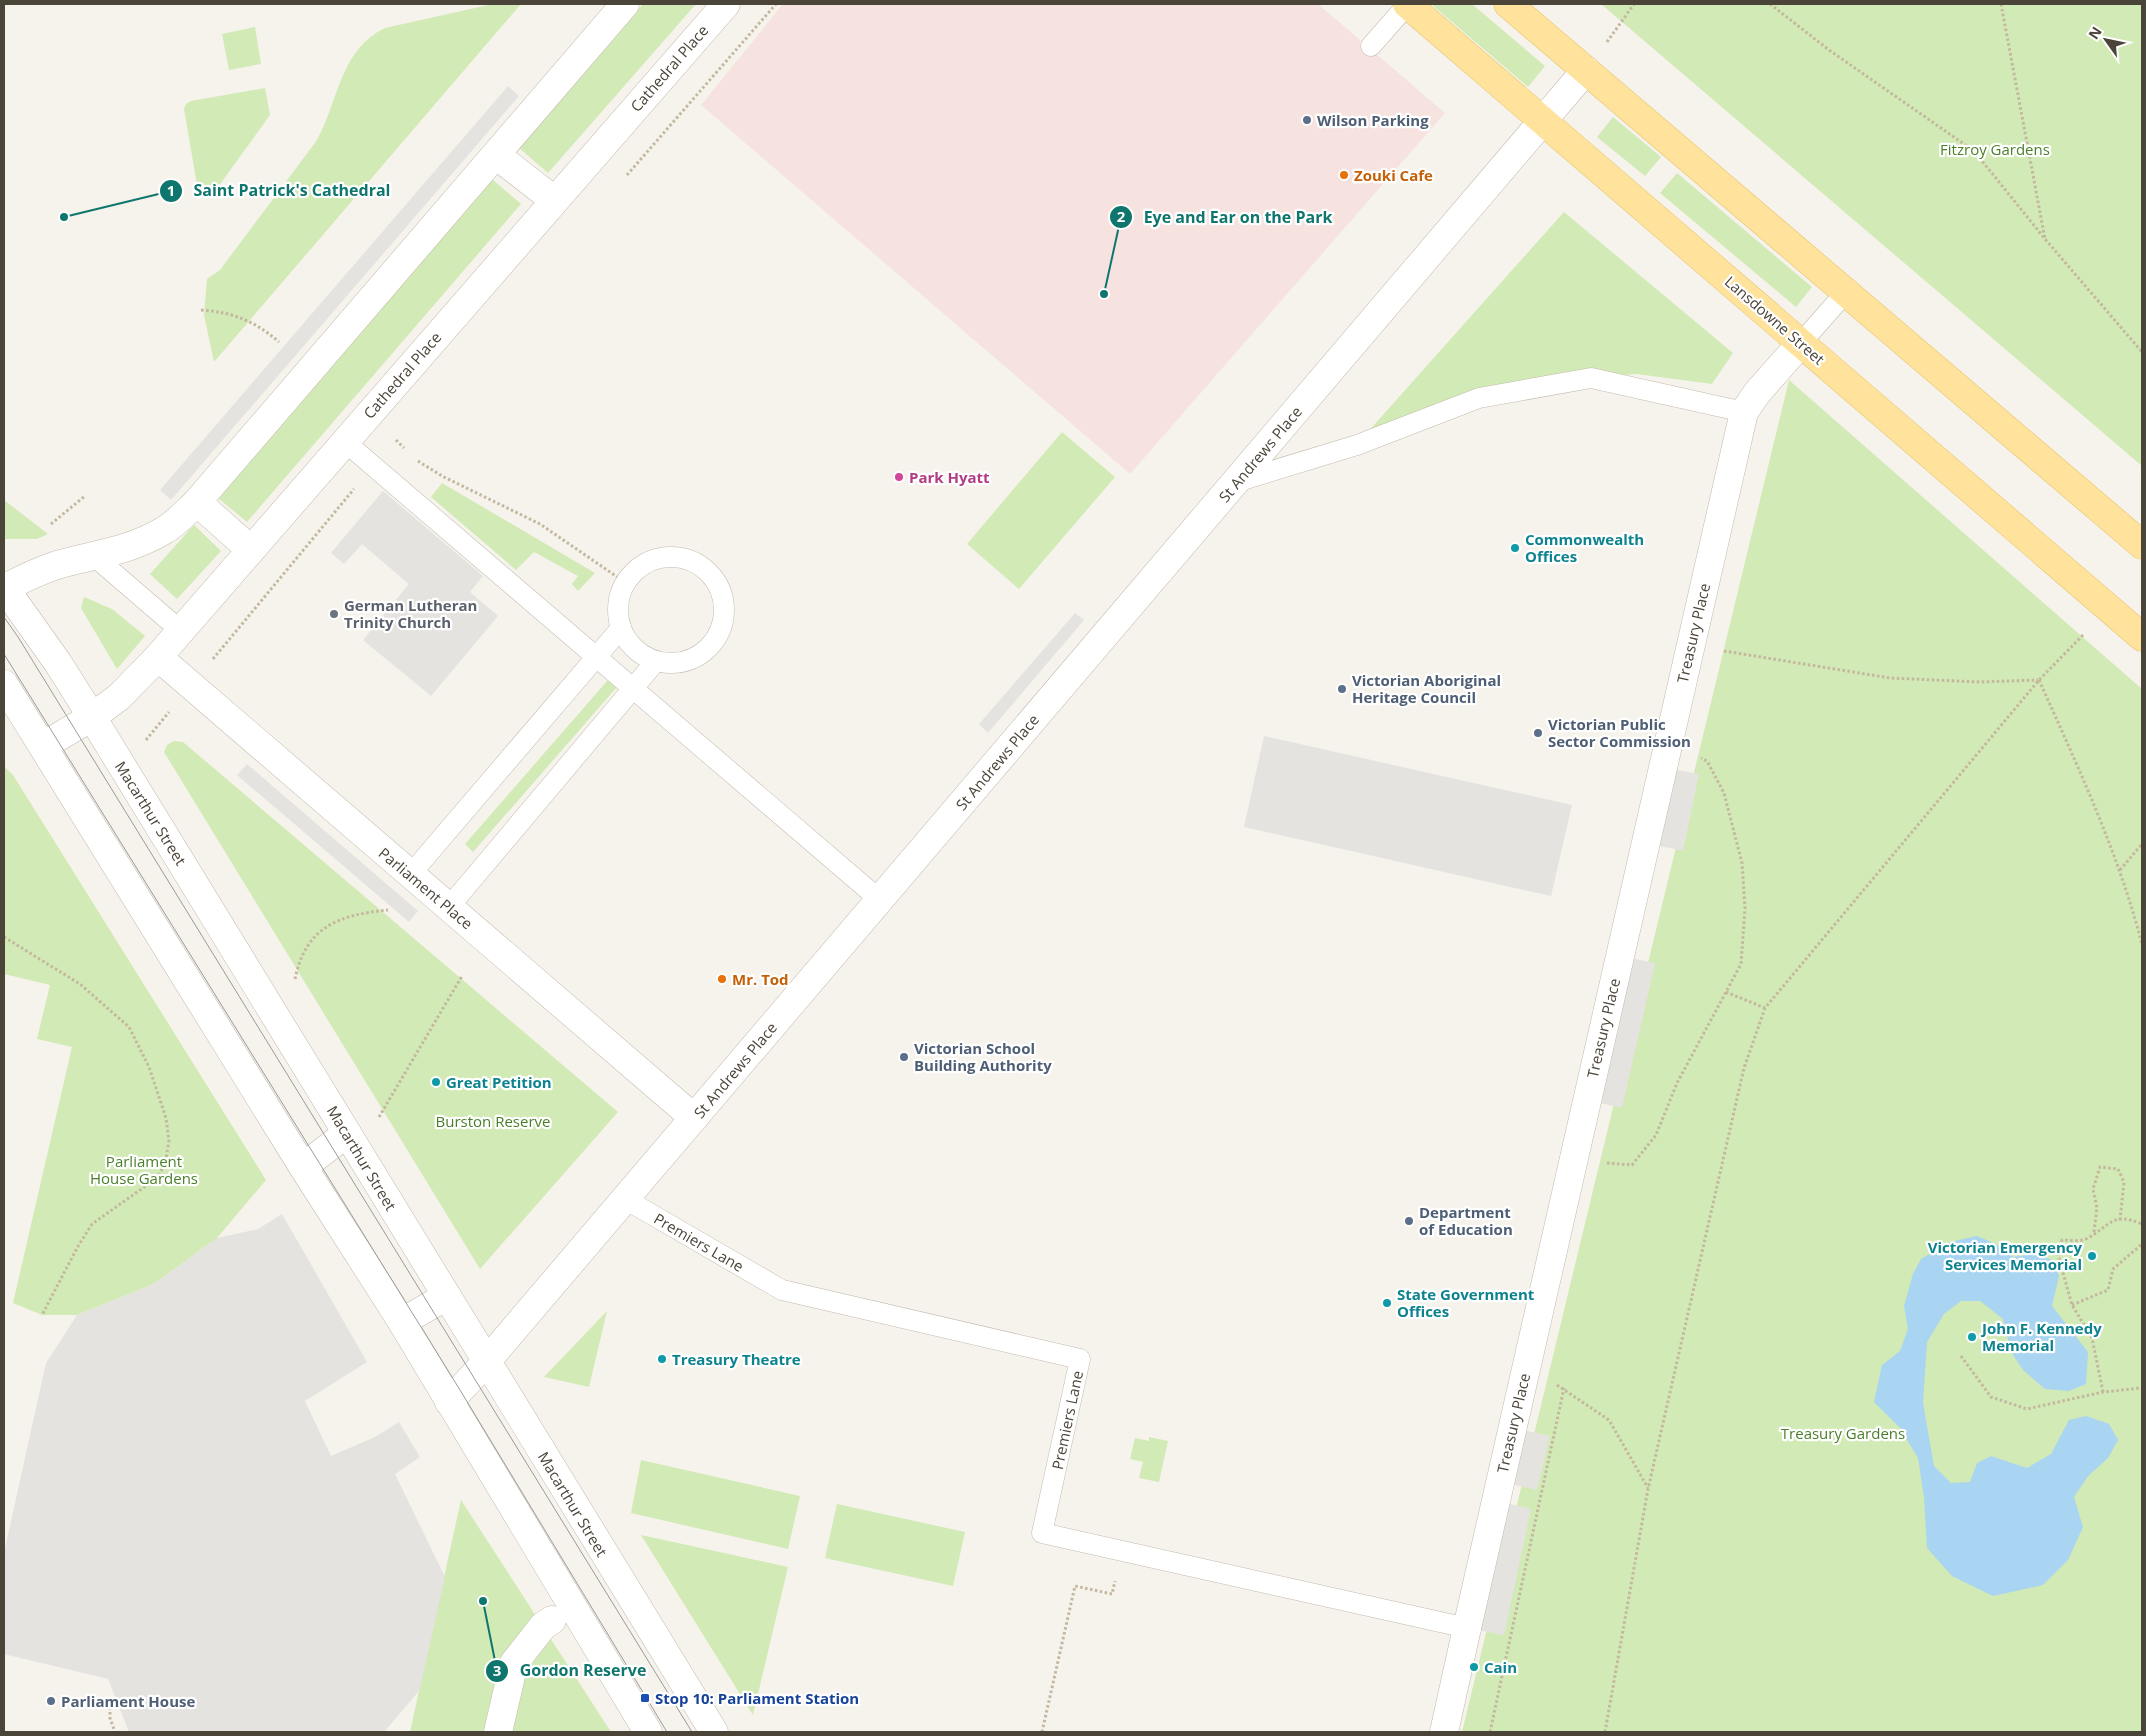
<svg xmlns="http://www.w3.org/2000/svg" width="2146" height="1736" font-family="'Open Sans',sans-serif">
<style>
.medical{fill:#f6e3e0}
.green{fill:#d2eab5}
.parking{fill:#e5e3e0}
.water{fill:#a9d4f2}
.lines{fill:none;stroke-linecap:round;stroke-linejoin:round}
.service-casing{stroke:#c2bbae;stroke-width:21}
.pedestrian-casing{stroke:#c2bbae;stroke-width:29}
.minor-casing{stroke:#c2bbae;stroke-width:29}
.tertiary-casing{stroke:#c2bbae;stroke-width:29}
.primary-casing{stroke:#e6c16a;stroke-width:29}
.path{stroke:#c4b79f;stroke-width:3;stroke-dasharray:2.5 2.5;stroke-linecap:butt}
.service{stroke:#fff;stroke-width:20}
.pedestrian{stroke:#fff;stroke-width:28}
.minor{stroke:#fff;stroke-width:28}
.tertiary{stroke:#fff;stroke-width:28}
.primary{stroke:#ffe39c;stroke-width:28}
.tram{stroke:#9a9a9a;stroke-width:1}
.service-dot{fill:#5c6f8a;stroke:#fff;stroke-width:2}
.food-dot{fill:#e8710a;stroke:#fff;stroke-width:2}
.hotel-dot{fill:#d1479c;stroke:#fff;stroke-width:2}
.culture-dot{fill:#0f9aa8;stroke:#fff;stroke-width:2}
.worship-dot{fill:#6b7280;stroke:#fff;stroke-width:2}
.transit-dot{fill:#1a4fb4;stroke:#fff;stroke-width:2}
.labels{text-anchor:middle;dominant-baseline:central;stroke-width:4.5;stroke-linejoin:round;paint-order:stroke}
.street-label{font-size:15px;fill:#4b4439;stroke:#fff}
.service-label{font-size:15px;font-weight:bold;fill:#4e5e75;stroke:#fff;text-anchor:start}
.park-label{font-size:15px;fill:#4a7f2a;stroke:#fff}
.food-label{font-size:15px;font-weight:bold;fill:#c56008;stroke:#fff;text-anchor:start}
.hotel-label{font-size:15px;font-weight:bold;fill:#b23c85;stroke:#fff;text-anchor:start}
.culture-label{font-size:15px;font-weight:bold;fill:#0d838f;stroke:#fff;text-anchor:start}
.worship-label{font-size:15px;font-weight:bold;fill:#5b616d;stroke:#fff;text-anchor:start}
.transit-label{font-size:15px;font-weight:bold;fill:#164399;stroke:#fff;text-anchor:start}
.leader{fill:none;stroke:#0f766e;stroke-width:2}
.callout-dot{fill:#0f766e;stroke:#fff;stroke-width:2}
.mark-label{font-size:15px;text-anchor:middle;font-weight:bold;fill:#fff}
.callout-label{font-size:16px;text-anchor:middle;font-weight:bold;fill:#0f766e;stroke:#fff;stroke-width:4.5;stroke-linejoin:round;paint-order:stroke}
</style>
<rect width="100%" height="100%" fill="#f6f3ec"/>
<!-- medical -->
<path class="medical" d="M783 4H1318L1445 113 1130 474 701 105Z"/>
<!-- green -->
<g class="green">
<path d="M493 4H521L214 362 204 315 207 279 220 270 317 140C339 101 339 51 385 28Z"/>
<path d="M643 4H696L548 173 518 147Z"/>
<path d="M1431 4H1472L1545 66 1528 87Z"/>
<path d="M1601 4H2142V466Z"/>
<path d="M255 27 261 64 229 70 222 34Z"/>
<path d="M265 88 270 115 218 187 211 192 203 191 197 185 184 109 186 104 191 101Z"/>
<path d="M1613 117 1661 157 1645 176 1597 137Z"/>
<path d="M1677 173 1812 287 1796 307 1660 193Z"/>
<path d="M492 179 521 204 247 522 218 498Z"/>
<path d="M1564 212 1733 353 1712 384 1637 374 1561 380 1366 434Z"/>
<path d="M1789 380 2142 689V1732H1462Z"/>
<path d="M1062 432 1115 477 1019 589 967 544Z"/>
<path d="M442 483 595 573 578 591 572 584 578 576 534 552 516 570 431 497Z"/>
<path d="M4 500 48 534 37 539H4Z"/>
<path d="M194 525 221 551 177 599 150 574Z"/>
<path d="M84 597 112 609 145 636 117 669 81 608Z"/>
<path d="M608 680 617 687 473 852 465 844Z"/>
<path d="M174 741 183 742 618 1112 480 1269 164 752 167 745Z"/>
<path d="M4 766 13 775 266 1180 217 1238 154 1284 77 1315H42L13 1303 72 1047 37 1039 50 985 4 974Z"/>
<path d="M607 1311 589 1387 544 1377Z"/>
<path d="M1149 1437 1168 1441 1159 1482 1139 1478 1143 1462 1130 1459 1135 1438 1149 1441Z"/>
<path d="M641 1460 800 1496 788 1549 631 1513Z"/>
<path d="M461 1500 611 1732H410Z"/>
<path d="M837 1504 965 1532 953 1586 825 1558Z"/>
<path d="M641 1535 788 1567 753 1715Z"/>
</g>
<!-- parking -->
<g class="parking">
<path d="M508 86 519 96 171 500 160 490Z"/>
<path d="M383 491 483 576 470 592 498 616 431 696 363 640 409 584 362 544 344 564 331 553Z"/>
<path d="M1075 613 1084 620 988 733 979 724Z"/>
<path d="M1264 736 1572 805 1551 896 1244 827Z"/>
<path d="M247 764 418 911 409 922 237 775Z"/>
<path d="M1667 768 1699 774 1683 851 1651 844Z"/>
<path d="M1625 957 1655 963 1622 1108 1592 1101Z"/>
<path d="M282 1214 367 1362 305 1401 331 1456 375 1437 399 1422 420 1457 395 1474 445 1577 419 1691 384 1732H129L108 1679 4 1654V1553L46 1363 77 1315 154 1284 217 1238 258 1229Z"/>
<path d="M1518 1429 1550 1436 1537 1490 1506 1483Z"/>
<path d="M1501 1502 1531 1509 1504 1635 1473 1629Z"/>
</g>
<!-- water -->
<path class="water" d="M1977 1236 1996 1244 2013 1257 2032 1254 2053 1260 2059 1276 2052 1306 2088 1352 2086 1384 2069 1391 2045 1389 2023 1370 2011 1352 2003 1319 1980 1301H1961L1944 1314 1927 1342 1923 1403 1934 1466 1951 1483 1970 1482 1977 1463 1991 1456 2027 1468 2051 1454 2069 1420 2086 1416 2109 1424 2118 1440 2108 1458 2088 1476 2074 1497 2083 1527 2068 1560 2043 1585 1993 1596 1952 1576 1927 1548 1924 1497 1918 1458 1900 1428 1874 1402 1882 1365 1900 1351 1908 1329 1904 1306 1913 1274 1921 1259 1950 1242Z"/>
<g class="lines">
<defs>
<g id="service">
<path d="M1371 46 1408 4"/>
<path d="M1801 343 1846 292"/>
<path d="M344 441 880 900"/>
<path d="M1236 482 1357 445 1479 398 1591 378 1744 412"/>
<path d="M95 557 181 631"/>
<circle cx="671" cy="610" r="53"/>
<path d="M410 875 621 628"/>
<path d="M449 907 656 661"/>
<path d="M625 1199 782 1290 1080 1359 1042 1533 1467 1628"/>
</g>
<g id="pedestrian">
<path d="M498 1732 514 1663 543 1626 552 1620"/>
<path d="M1444 1732 1467 1628"/>
</g>
<g id="minor">
<path d="M496 155 554 200"/>
<path d="M197 502 251 550"/>
<path d="M5 588C22 579 39 571 57 565 95 554 127 552 163 531 176 524 186 512 197 502L625 4"/>
<path d="M158 657 694 1118"/>
<path d="M92 717 119 697 158 657 726 4"/>
<path d="M486 1362 1586 70"/>
<path d="M1467 1628 1744 412 1757 393 1801 343"/>
</g>
<g id="tertiary">
<path d="M4 587 58 663 92 717 714 1732"/>
<path d="M4 684 303 1167 402 1322 648 1732"/>
<path d="M43 746 92 717"/>
<path d="M303 1167 347 1133"/>
<path d="M402 1322 447 1296"/>
<path d="M449 1402 486 1362"/>
</g>
<g id="primary">
<path d="M1407 4 2142 637"/>
<path d="M1508 4 2142 545"/>
</g>
</defs>
<!-- service casing -->
<use href="#service" class="service-casing"/>
<!-- pedestrian casing -->
<use href="#pedestrian" class="pedestrian-casing"/>
<!-- minor casing -->
<use href="#minor" class="minor-casing"/>
<!-- tertiary casing -->
<use href="#tertiary" class="tertiary-casing"/>
<!-- primary casing -->
<use href="#primary" class="primary-casing"/>
<!-- path -->
<g class="path">
<path d="M1770 4 1829 50 1974 151 2045 239 2142 352"/>
<path d="M2001 4 2045 239"/>
<path d="M1607 42 1634 4"/>
<path d="M627 175 776 4"/>
<path d="M201 310C232 312 255 321 279 342"/>
<path d="M396 440 404 448"/>
<path d="M418 461 442 476 540 524 626 583"/>
<path d="M51 524 85 496"/>
<path d="M1724 651 1890 678 1980 682 2038 680"/>
<path d="M213 659 354 489"/>
<path d="M2039 680C2078 767 2118 852 2142 944"/>
<path d="M146 740 169 712"/>
<path d="M2120 870 2142 844"/>
<path d="M4 937 80 984 129 1027 149 1067 166 1118 169 1141 165 1164 157 1178 92 1224 77 1248 42 1315"/>
<path d="M295 979C306 926 339 915 388 910"/>
<path d="M1726 992 1765 1008"/>
<path d="M379 1117 462 976"/>
<path d="M1607 1163 1632 1165 1656 1135 1677 1083 1741 964 1745 908 1742 863 1724 793 1707 761 1701 758"/>
<path d="M2094 1232 2097 1208 2093 1189 2100 1167 2118 1169 2124 1182 2120 1220"/>
<path d="M2072 1305 2108 1290 2113 1269 2142 1244"/>
<path d="M1961 1356 1991 1397 2027 1409 2103 1392 2142 1388"/>
<path d="M1557 1385 1609 1420 1648 1488"/>
<path d="M2103 1392 2092 1338 2072 1305 2057 1251 2062 1240C2069 1240 2080 1242 2086 1239 2111 1226 2111 1211 2142 1224"/>
<path d="M110 1697V1718L115 1732"/>
<path d="M1042 1732 1075 1586 1112 1594 1115 1581"/>
<path d="M1490 1732 1564 1388"/>
<path d="M1605 1732 1648 1489 1744 1068 1765 1008 2039 680 2084 634"/>
</g>
<!-- service -->
<use href="#service" class="service"/>
<!-- pedestrian -->
<use href="#pedestrian" class="pedestrian"/>
<!-- minor -->
<use href="#minor" class="minor"/>
<!-- tertiary -->
<use href="#tertiary" class="tertiary"/>
<!-- primary -->
<use href="#primary" class="primary"/>
<!-- tram -->
<g class="tram">
<path d="M4 617 18 637 692 1732"/>
<path d="M4 654 460 1390 667 1732"/>
</g>
</g>
<!-- markers -->
<g class="service-dot">
<circle cx="1307" cy="120" r="5"/>
<circle cx="1342" cy="689" r="5"/>
<circle cx="1538" cy="733" r="5"/>
<circle cx="904" cy="1057" r="5"/>
<circle cx="1409" cy="1221" r="5"/>
<circle cx="51" cy="1701" r="5"/>
</g>
<g class="food-dot">
<circle cx="1344" cy="175" r="5"/>
<circle cx="722" cy="979" r="5"/>
</g>
<circle class="hotel-dot" cx="899" cy="477" r="5"/>
<g class="culture-dot">
<circle cx="1515" cy="548" r="5"/>
<circle cx="436" cy="1082" r="5"/>
<circle cx="2092" cy="1256" r="5"/>
<circle cx="1387" cy="1303" r="5"/>
<circle cx="1972" cy="1337" r="5"/>
<circle cx="662" cy="1359" r="5"/>
<circle cx="1474" cy="1667" r="5"/>
</g>
<circle class="worship-dot" cx="334" cy="614" r="5"/>
<rect class="transit-dot" x="640" y="1693" width="10" height="10" rx="2.5"/>
<g class="labels">
<!-- street labels -->
<g class="street-label">
<text transform="translate(669 68) rotate(-49)">Cathedral Place</text>
<text transform="translate(1775 320) rotate(41)">Lansdowne Street</text>
<text transform="translate(402 375) rotate(-49)">Cathedral Place</text>
<text transform="translate(1260 454) rotate(-50)">St Andrews Place</text>
<text transform="translate(1693 633) rotate(-77)">Treasury Place</text>
<text transform="translate(997 762) rotate(-50)">St Andrews Place</text>
<text transform="translate(151 813) rotate(58)">Macarthur Street</text>
<text transform="translate(426 888) rotate(40)">Parliament Place</text>
<text transform="translate(1603 1028) rotate(-77)">Treasury Place</text>
<text transform="translate(735 1070) rotate(-50)">St Andrews Place</text>
<text transform="translate(362 1158) rotate(59)">Macarthur Street</text>
<text transform="translate(699 1242) rotate(30)">Premiers Lane</text>
<text transform="translate(1067 1420) rotate(-78)">Premiers Lane</text>
<text transform="translate(1513 1423) rotate(-77)">Treasury Place</text>
<text transform="translate(573 1504) rotate(59)">Macarthur Street</text>
</g>
<!-- service labels -->
<g class="service-label">
<text x="1317" y="120">Wilson Parking</text>
<text x="1352" y="680">Victorian Aboriginal<tspan x="1352" dy="17">Heritage Council</tspan></text>
<text x="1548" y="724">Victorian Public<tspan x="1548" dy="17">Sector Commission</tspan></text>
<text x="914" y="1048">Victorian School<tspan x="914" dy="17">Building Authority</tspan></text>
<text x="1419" y="1212">Department<tspan x="1419" dy="17">of Education</tspan></text>
<text x="61" y="1701">Parliament House</text>
</g>
<!-- park labels -->
<g class="park-label">
<text x="1995" y="149">Fitzroy Gardens</text>
<text x="493" y="1121">Burston Reserve</text>
<text x="144" y="1161">Parliament<tspan x="144" dy="17">House Gardens</tspan></text>
<text x="1843" y="1433">Treasury Gardens</text>
</g>
<!-- food labels -->
<g class="food-label">
<text x="1354" y="175">Zouki Cafe</text>
<text x="732" y="979">Mr. Tod</text>
</g>
<!-- hotel labels -->
<g class="hotel-label">
<text x="909" y="477">Park Hyatt</text>
</g>
<!-- culture labels -->
<g class="culture-label">
<text x="1525" y="539">Commonwealth<tspan x="1525" dy="17">Offices</tspan></text>
<text x="446" y="1082">Great Petition</text>
<text x="2082" y="1247" text-anchor="end">Victorian Emergency<tspan x="2082" dy="17">Services Memorial</tspan></text>
<text x="1397" y="1294">State Government<tspan x="1397" dy="17">Offices</tspan></text>
<text x="1982" y="1328">John F. Kennedy<tspan x="1982" dy="17">Memorial</tspan></text>
<text x="672" y="1359">Treasury Theatre</text>
<text x="1484" y="1667">Cain</text>
</g>
<!-- worship labels -->
<g class="worship-label">
<text x="344" y="605">German Lutheran<tspan x="344" dy="17">Trinity Church</tspan></text>
</g>
<!-- transit labels -->
<g class="transit-label">
<text x="655" y="1698">Stop 10: Parliament Station</text>
</g>
</g>
<!-- callouts -->
<path class="leader" d="M64 217L171 191M1104 294L1121 217M483 1601L497 1671"/>
<g class="callout-dot">
<circle cx="64" cy="217" r="5"/>
<circle cx="1104" cy="294" r="5"/>
<circle cx="483" cy="1601" r="5"/>
<circle cx="171" cy="191" r="12"/>
<circle cx="1121" cy="217" r="12"/>
<circle cx="497" cy="1671" r="12"/>
</g>
<g class="mark-label">
<text x="171" y="196">1</text>
<text x="1121" y="222">2</text>
<text x="497" y="1676">3</text>
</g>
<g class="callout-label">
<text x="292" y="196">Saint Patrick's Cathedral</text>
<text x="1238" y="223">Eye and Ear on the Park</text>
<text x="583" y="1676">Gordon Reserve</text>
</g>
<!-- border -->
<rect width="2146" height="1736" fill="none" stroke="#4b4439" stroke-width="10"/>
<!-- north arrow -->
<g transform="translate(2106 40) rotate(303)" stroke="#ffffff" stroke-width="4" paint-order="stroke">
<path d="M0-4L9 19L0 12L-9 19Z" fill="#4b4439"/>
<text y="-8" font-size="14" font-weight="bold" text-anchor="middle" fill="#4b4439">N</text>
</g>
</svg>
